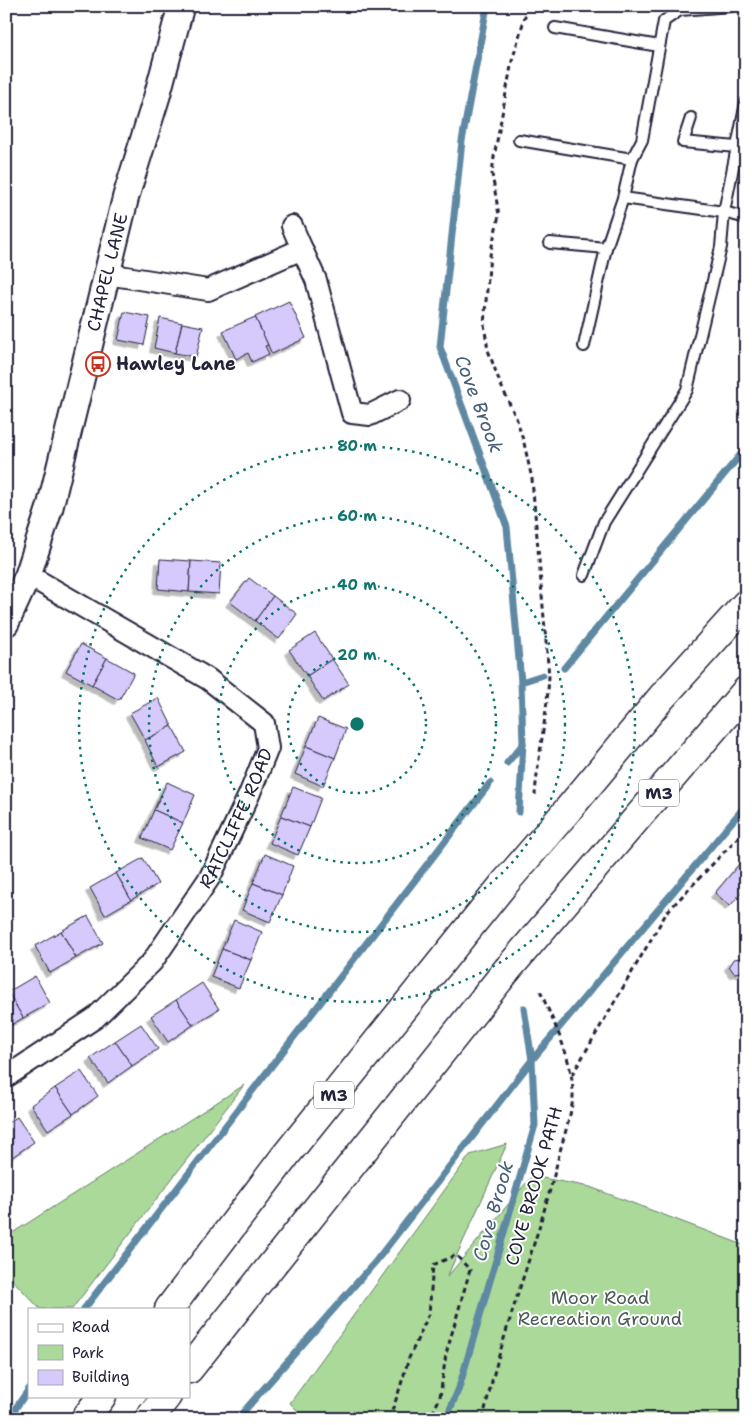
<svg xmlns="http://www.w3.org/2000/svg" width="752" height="1425" font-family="'Shantell Sans',sans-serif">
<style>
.green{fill:#aad999;stroke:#667e6a}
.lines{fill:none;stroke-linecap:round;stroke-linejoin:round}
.stream{stroke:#5e88a2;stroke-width:7}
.building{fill:#d6c9fb;stroke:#22223b;filter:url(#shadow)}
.service-casing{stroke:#22223b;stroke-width:14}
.minor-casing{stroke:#22223b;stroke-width:24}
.tertiary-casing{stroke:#22223b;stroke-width:29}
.motorway-casing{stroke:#22223b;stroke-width:31}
.path{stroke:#22223b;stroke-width:3;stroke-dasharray:5 4;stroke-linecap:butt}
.service{stroke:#fff;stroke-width:10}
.minor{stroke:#fff;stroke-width:20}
.tertiary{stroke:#fff;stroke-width:25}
.motorway{stroke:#fff;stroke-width:28}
.motorway-bridge-casing{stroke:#22223b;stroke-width:31;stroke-linecap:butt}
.motorway-bridge{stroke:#fff;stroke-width:28}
.ring{fill:none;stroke:#0f766e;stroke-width:2.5;stroke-dasharray:2.5 5}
.labels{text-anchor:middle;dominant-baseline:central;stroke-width:4;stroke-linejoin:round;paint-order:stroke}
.shield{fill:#fff;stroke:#646476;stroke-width:1}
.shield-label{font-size:16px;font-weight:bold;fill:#22223b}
.street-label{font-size:18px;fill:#22223b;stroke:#fff}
.poi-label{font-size:18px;font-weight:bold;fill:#22223b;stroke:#fff;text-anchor:start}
.park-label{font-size:18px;fill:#4b5957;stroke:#fff}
.water-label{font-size:19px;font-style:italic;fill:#455e77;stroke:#fff}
.centre{fill:#0f766e;stroke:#fff;stroke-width:2.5}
.ring-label{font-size:15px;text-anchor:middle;font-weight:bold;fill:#0f766e;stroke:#fff;stroke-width:4;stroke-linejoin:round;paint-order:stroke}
</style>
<defs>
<filter id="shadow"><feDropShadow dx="-4.5" dy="4.5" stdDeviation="0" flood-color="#0004"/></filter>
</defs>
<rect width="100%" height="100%" fill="#fff"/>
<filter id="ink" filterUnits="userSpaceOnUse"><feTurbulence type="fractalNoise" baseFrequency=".02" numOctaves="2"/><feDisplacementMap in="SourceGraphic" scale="10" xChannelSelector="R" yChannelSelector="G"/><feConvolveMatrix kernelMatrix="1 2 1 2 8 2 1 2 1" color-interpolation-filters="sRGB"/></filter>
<g filter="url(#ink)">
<!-- green -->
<g class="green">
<path d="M244 1085 72 1309H40L6 1273V1237Z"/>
<path d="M507 1144 447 1277 532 1176 590 1187 746 1246V1419H306L290 1403 470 1155Z"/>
</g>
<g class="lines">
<!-- stream -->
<g class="stream">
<path d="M487 6 462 141 440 347 507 527 521 682 523 743 519 812"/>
<path d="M564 668 746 448"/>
<path d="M521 682 543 675"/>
<path d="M507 763 523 744"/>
<path d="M84 1309 490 783"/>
<path d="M8 1419 29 1389"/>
<path d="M237 1419 376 1261 532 1060 746 805"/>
<path d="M446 1419 459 1388 535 1125 532 1060 524 1008"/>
</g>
</g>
<!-- building -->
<g class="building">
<path d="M289 301 306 338 272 354 255 317Z"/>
<path d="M124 312 150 317 144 345 118 340Z"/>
<path d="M255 317 268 345 265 346 269 354 252 362 248 353 236 359 223 331Z"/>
<path d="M160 318 182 323 175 353 154 348Z"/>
<path d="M182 323 203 327 196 357 175 353Z"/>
<path d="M160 559 191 561 189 592 158 589Z"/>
<path d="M191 561 221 563 219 594 189 592Z"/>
<path d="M249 578 273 596 255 621 230 602Z"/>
<path d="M273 596 297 614 279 639 255 621Z"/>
<path d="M315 633 332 659 307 676 289 650Z"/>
<path d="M81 644 107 658 92 685 66 671Z"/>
<path d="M107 658 134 673 119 700 92 685Z"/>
<path d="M332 659 349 684 323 701 307 676Z"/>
<path d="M158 698 172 726 145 740 130 713Z"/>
<path d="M318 718 346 729 335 758 306 746Z"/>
<path d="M172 726 186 752 158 767 145 740Z"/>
<path d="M306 746 335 758 323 786 295 774Z"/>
<path d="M167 782 195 795 183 823 154 810Z"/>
<path d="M293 787 321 798 310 827 281 816Z"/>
<path d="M154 810 183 823 170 850 142 838Z"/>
<path d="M281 816 310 827 298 855 270 843Z"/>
<path d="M265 854 293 866 282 895 253 883Z"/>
<path d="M746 856V887L730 906 715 893Z"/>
<path d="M143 858 158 884 131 900 116 873Z"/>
<path d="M116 873 131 900 105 915 90 888Z"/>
<path d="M253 883 282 895 270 922 242 910Z"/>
<path d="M88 916 103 943 76 958 61 931Z"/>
<path d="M234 920 262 932 251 960 222 949Z"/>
<path d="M61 931 76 958 50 973 35 946Z"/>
<path d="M222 949 251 960 239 988 211 977Z"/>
<path d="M742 958 746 963 742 972 734 973 729 966 733 959Z"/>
<path d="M35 976 50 1003 23 1018 8 992Z"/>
<path d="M202 983 219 1009 193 1025 176 1000Z"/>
<path d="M6 992H8L23 1018 6 1028Z"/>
<path d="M176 1000 193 1025 168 1042 151 1016Z"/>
<path d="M141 1024 158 1049 132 1066 115 1041Z"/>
<path d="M115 1041 132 1066 108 1083 90 1058Z"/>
<path d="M81 1071 98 1096 73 1114 55 1088Z"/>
<path d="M55 1088 73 1114 48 1130 31 1105Z"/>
<path d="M17 1117 34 1142 8 1160 6 1157V1124Z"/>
</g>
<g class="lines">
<defs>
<g id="service">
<path d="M731 6 680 10 664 21 642 140 632 159 623 198 724 212 746 218"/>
<path d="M744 6 746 9"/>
<path d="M555 28 659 46"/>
<path d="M691 118 683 142 736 147 746 150"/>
<path d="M519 140 632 159"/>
<path d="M550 243 606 248"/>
<path d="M584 346 606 248 623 198"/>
<path d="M584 575 604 522 687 390 721 247 724 212 746 102"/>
</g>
<g id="minor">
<path d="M292 226 302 249"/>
<path d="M107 274 208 290 302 249 316 280 320 295 352 413 370 415 400 400"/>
<path id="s1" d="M6 1077 95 1018 152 962 210 877 249 795 268 748 264 723 208 679 28 575"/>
</g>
<g id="tertiary">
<path id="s2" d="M6 623 28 575 50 507 126 196 157 96 181 6"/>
</g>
<g id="motorway">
<path d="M566 812 662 697 746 604"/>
<path d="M572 894 746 691"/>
<path d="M169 1309 286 1155 504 884"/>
<path d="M189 1369 507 970"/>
<path d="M85 1419 102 1396"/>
<path d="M149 1419 167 1396"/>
</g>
</defs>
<!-- service casing -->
<use href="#service" class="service-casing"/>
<!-- minor casing -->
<use href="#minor" class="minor-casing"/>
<!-- tertiary casing -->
<use href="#tertiary" class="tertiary-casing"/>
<!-- motorway casing -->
<use href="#motorway" class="motorway-casing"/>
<!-- path -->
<g class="path">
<path d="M528 6 512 61 494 157 492 174 499 215 490 255 484 324 488 350 500 383 517 420 524 443 532 479 549 676C547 716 538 755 535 795"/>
<path d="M572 1075 667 912 746 829"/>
<path d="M389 1419 398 1394 409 1358 429 1314 433 1265 456 1255 470 1270 446 1354 440 1397 430 1419"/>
<path d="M483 1419C502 1329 538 1244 559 1155 563 1139 574 1107 573 1092 572 1056 552 1020 539 988"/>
</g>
<!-- service -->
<use href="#service" class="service"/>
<!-- minor -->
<use href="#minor" class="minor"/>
<!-- tertiary -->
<use href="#tertiary" class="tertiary"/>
<!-- motorway -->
<use href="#motorway" class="motorway"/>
<defs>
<g id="motorway-bridge">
<path d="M504 884 566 812"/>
<path d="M507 970 572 894"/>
</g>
</defs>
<!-- motorway-bridge casing -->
<use href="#motorway-bridge" class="motorway-bridge-casing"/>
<!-- motorway-bridge -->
<use href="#motorway-bridge" class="motorway-bridge"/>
</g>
</g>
<!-- distance rings -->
<g class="ring">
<circle cx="357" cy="724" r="69"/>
<circle cx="357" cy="724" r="139"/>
<circle cx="357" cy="724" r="208"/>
<circle cx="357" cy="724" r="278"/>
</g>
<!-- icons -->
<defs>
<symbol id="bus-ring" viewBox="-11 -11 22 22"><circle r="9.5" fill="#fff" stroke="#c8321e" stroke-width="1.5"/><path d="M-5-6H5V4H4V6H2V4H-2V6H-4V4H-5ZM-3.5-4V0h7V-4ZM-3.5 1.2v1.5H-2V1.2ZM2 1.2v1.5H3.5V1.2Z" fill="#c8321e"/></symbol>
</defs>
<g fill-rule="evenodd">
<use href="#bus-ring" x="84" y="350" width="28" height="28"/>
</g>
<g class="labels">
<!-- shield labels -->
<g class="shield">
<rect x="639" y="779.5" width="40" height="27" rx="4"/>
<rect x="314" y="1081.5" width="40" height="27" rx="4"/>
</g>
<g class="shield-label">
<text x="659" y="793">M3</text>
<text x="334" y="1095">M3</text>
</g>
<!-- street labels -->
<g class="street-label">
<text stroke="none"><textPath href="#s2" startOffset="366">CHAPEL LANE</textPath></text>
<text stroke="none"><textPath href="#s1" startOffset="354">RATCLIFFE ROAD</textPath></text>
<text transform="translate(534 1186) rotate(-74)">COVE BROOK PATH</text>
</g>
<!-- poi labels -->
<g class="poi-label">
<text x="116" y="364">Hawley Lane</text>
</g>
<!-- park labels -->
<g class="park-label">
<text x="600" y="1298">Moor Road<tspan x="600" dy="21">Recreation Ground</tspan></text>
</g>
<!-- water labels -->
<g class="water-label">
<text transform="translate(479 404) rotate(69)">Cove Brook</text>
<text transform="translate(493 1211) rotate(-74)">Cove Brook</text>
</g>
</g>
<circle cx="357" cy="724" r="8" class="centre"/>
<g class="ring-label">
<text x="357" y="451">80 m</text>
<text x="357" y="521">60 m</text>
<text x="357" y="590">40 m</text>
<text x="357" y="660">20 m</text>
</g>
<!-- margin -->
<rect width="752" height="1425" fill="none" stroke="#fff" stroke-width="25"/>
<rect x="12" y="12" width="727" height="1400" fill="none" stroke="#22223b" stroke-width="2" filter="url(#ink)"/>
<!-- legend -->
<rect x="28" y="1308" width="162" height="90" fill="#ffffff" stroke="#a7a7b1"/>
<rect x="38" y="1324" width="25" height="8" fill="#ffffff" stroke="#a7a7b1"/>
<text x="72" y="1332" font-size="15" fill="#22223b">Road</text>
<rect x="38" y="1345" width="25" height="15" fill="#aad999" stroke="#a7a7b1"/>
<text x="72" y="1358" font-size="15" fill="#22223b">Park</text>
<rect x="38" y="1370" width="25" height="15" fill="#d6c9fb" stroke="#a7a7b1"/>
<text x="72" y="1382" font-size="15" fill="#22223b">Building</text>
</svg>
